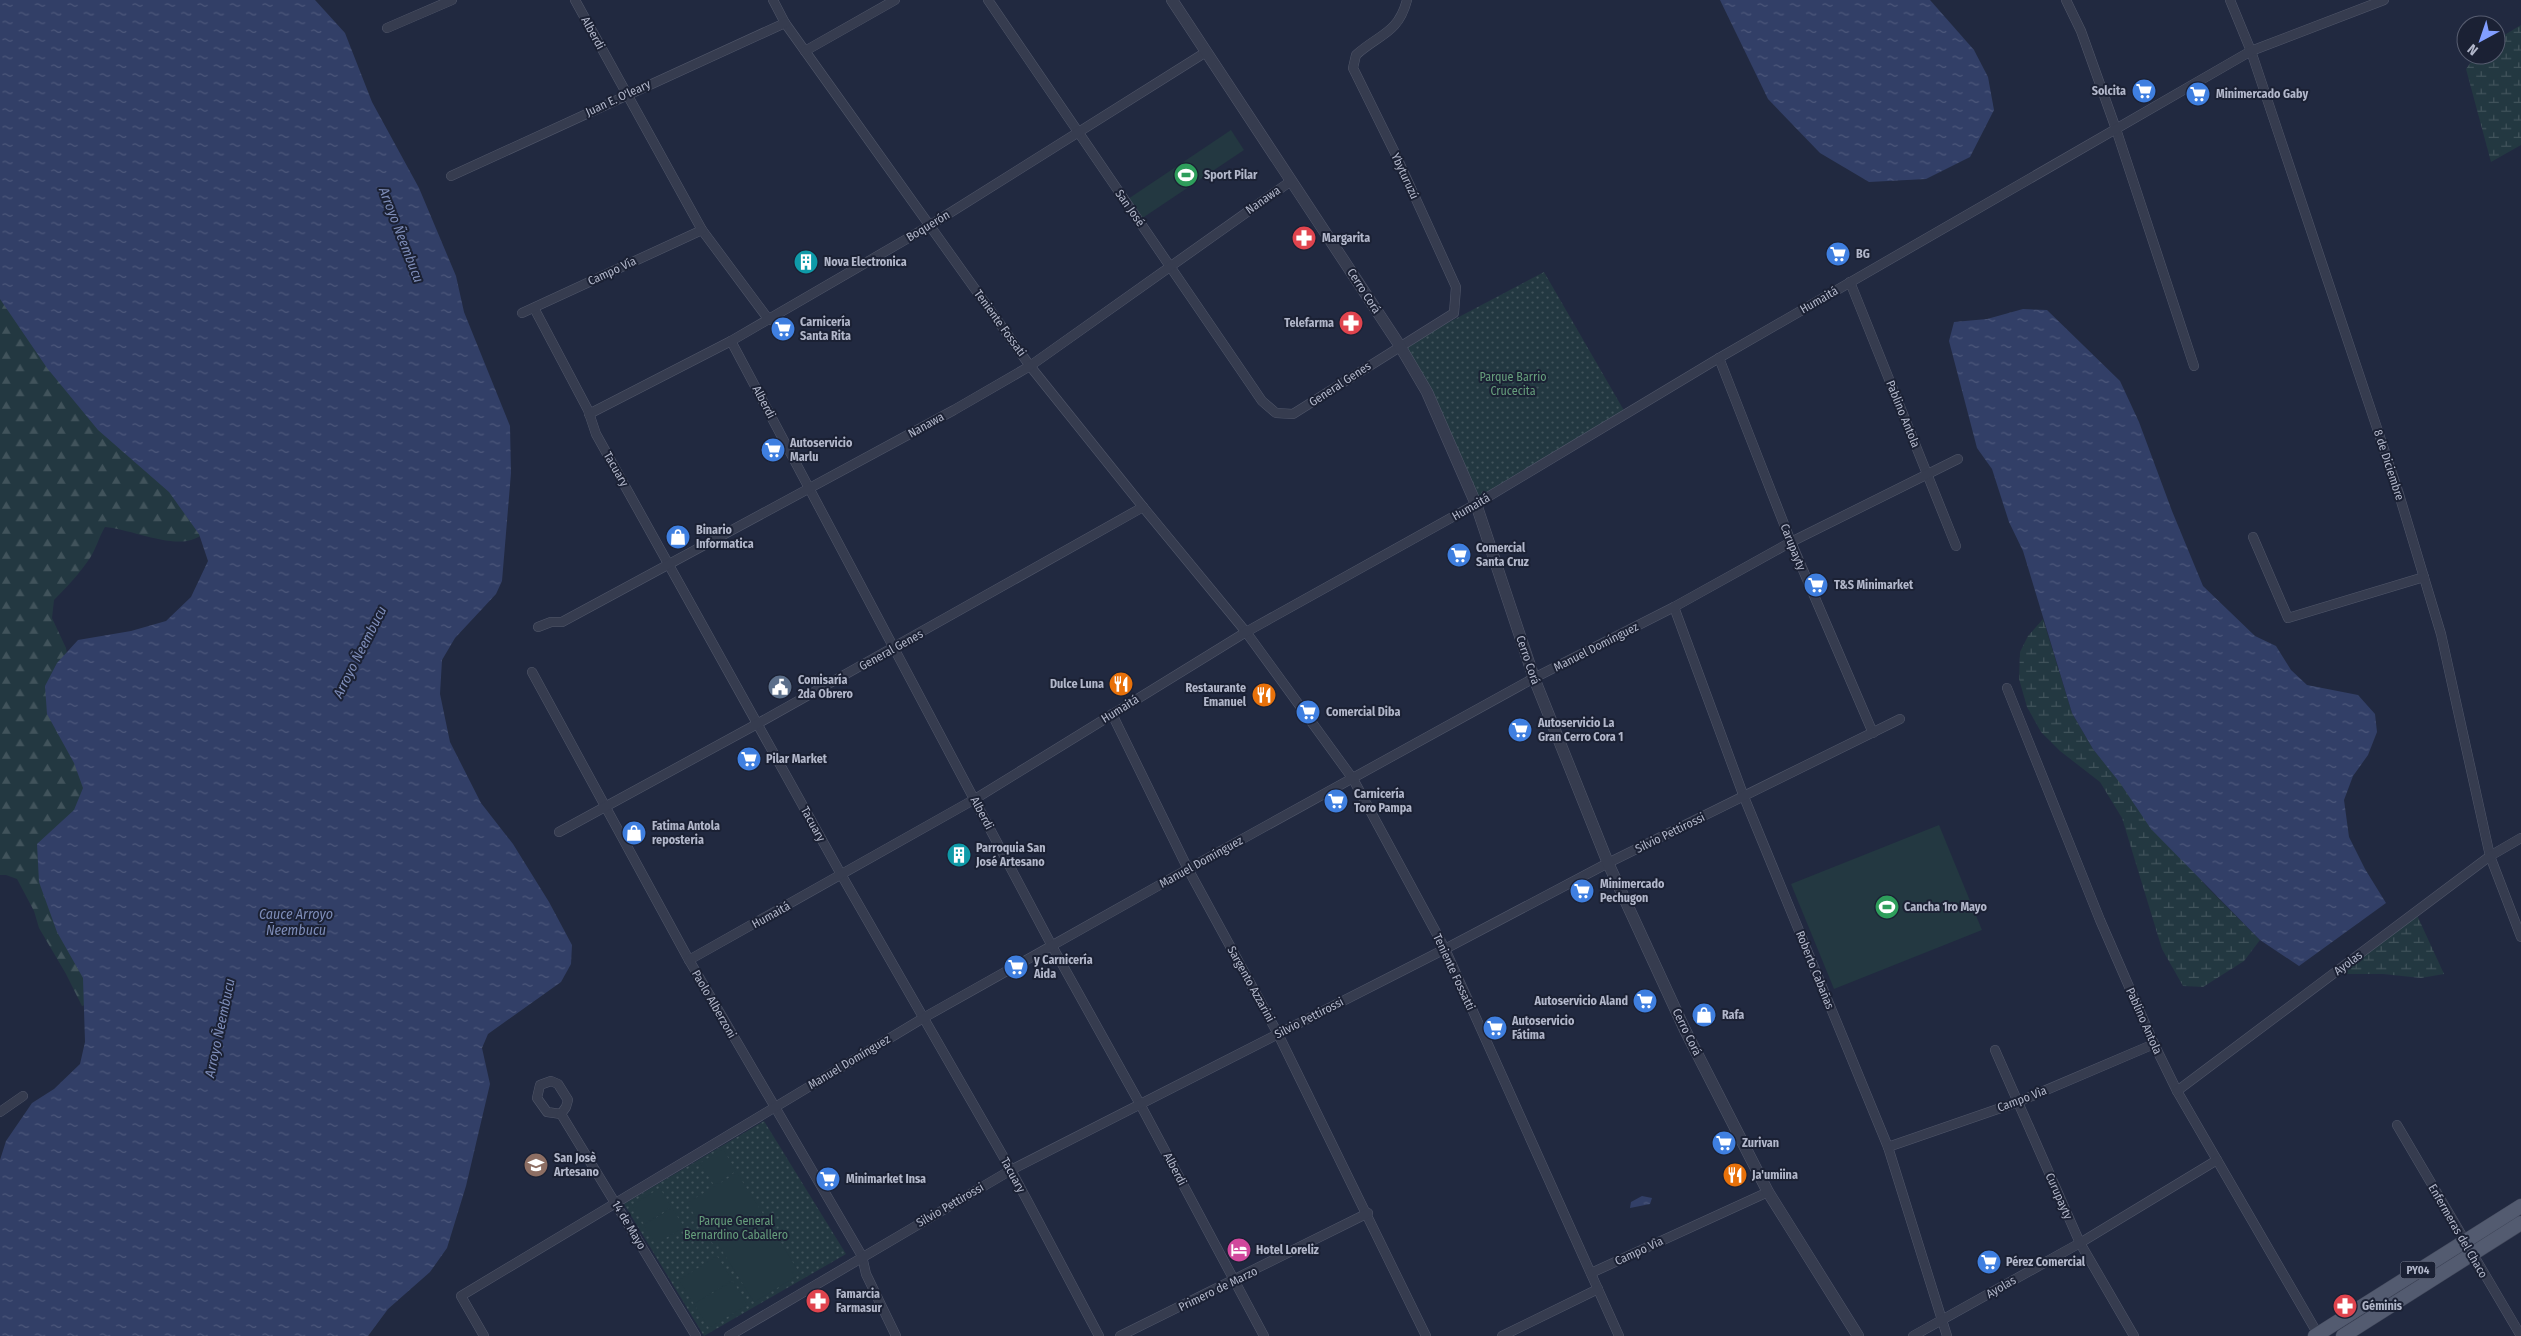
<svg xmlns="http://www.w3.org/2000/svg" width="2521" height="1336" font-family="'Fira Sans Condensed',sans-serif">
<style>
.grass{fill:url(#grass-dots)}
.forest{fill:url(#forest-firs)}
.wetland{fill:url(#wetland-marsh)}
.garden{fill:#233841}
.water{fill:url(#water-ripples)}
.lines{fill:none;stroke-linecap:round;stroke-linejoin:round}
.minor-casing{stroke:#51576a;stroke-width:10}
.tertiary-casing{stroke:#51576a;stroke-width:12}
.primary-casing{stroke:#3f4558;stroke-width:15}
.minor{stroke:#363c4f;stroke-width:9}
.tertiary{stroke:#363c4f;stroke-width:11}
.primary{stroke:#535b70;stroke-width:14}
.labels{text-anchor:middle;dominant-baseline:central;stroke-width:4;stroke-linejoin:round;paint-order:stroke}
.shield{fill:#1b2134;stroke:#858a9d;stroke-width:1}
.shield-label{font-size:11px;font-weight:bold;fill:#b2b7ca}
.street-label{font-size:12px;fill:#b2b7ca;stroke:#1b2134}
.poi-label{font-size:12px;font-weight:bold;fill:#b2b7ca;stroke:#1b2134;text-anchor:start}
.park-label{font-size:12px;fill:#669e7c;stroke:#1b2134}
.water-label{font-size:14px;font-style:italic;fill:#7e8db9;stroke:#1b2134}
</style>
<defs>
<pattern id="grass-dots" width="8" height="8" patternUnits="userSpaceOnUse" patternTransform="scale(1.25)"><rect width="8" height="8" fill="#233841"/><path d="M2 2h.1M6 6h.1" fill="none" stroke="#41535b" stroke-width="1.8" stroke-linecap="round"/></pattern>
<pattern id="forest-firs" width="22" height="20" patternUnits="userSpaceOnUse" patternTransform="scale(1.25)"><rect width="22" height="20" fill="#233841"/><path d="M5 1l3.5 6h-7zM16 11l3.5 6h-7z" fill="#41535b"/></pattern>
<pattern id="wetland-marsh" width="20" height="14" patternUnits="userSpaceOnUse" patternTransform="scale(1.25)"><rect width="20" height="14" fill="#233841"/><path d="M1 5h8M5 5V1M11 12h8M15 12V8" fill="none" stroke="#41535b"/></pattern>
<pattern id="water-ripples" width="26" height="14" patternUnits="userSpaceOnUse" patternTransform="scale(1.25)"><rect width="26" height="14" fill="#323f67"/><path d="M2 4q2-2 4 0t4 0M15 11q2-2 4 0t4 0" fill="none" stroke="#4d587b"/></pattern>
</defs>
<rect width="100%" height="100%" fill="#212940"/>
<!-- grass -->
<g class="grass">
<path d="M1544 272 1626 414 1478 499 1404 346Z"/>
<path d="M764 1121 846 1254 704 1336 624 1204Z"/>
</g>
<!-- forest -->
<path class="forest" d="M0 284 206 533C201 535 196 539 191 540 169 547 129 529 105 527 99 537 96 549 90 558 80 573 67 587 54 600L52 618 66 648 79 715 99 1001 82 1006 66 974 39 928 34 911 17 879 6 875H0Z"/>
<!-- wetland -->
<g class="wetland">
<path d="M2521 25V145L2491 162 2466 69 2476 55H2496V40Z"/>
<path d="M2043 619 2072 713 2093 749 2207 887 2260 940 2244 961 2203 987 2183 986 2162 949 2122 818 2100 782 2060 751 2041 732 2027 707 2019 679 2020 652 2028 636Z"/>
<path d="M2416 913 2444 974 2421 978 2383 974H2336Z"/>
</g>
<!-- garden -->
<g class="garden">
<path d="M1231 130 1244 150 1141 219 1128 199Z"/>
<path d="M1939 825 1982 930 1834 989 1791 884Z"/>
<path d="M723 1149 736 1171 714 1185 700 1163Z"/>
<path d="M737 1173 763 1214 713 1244 687 1203Z"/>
<path d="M660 1188 671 1207 644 1224 632 1205Z"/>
<path d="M672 1208 684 1227 656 1244 644 1225Z"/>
<path d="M764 1215 800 1274 754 1302 718 1244Z"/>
<path d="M717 1256 732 1280 694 1304 679 1280Z"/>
<path d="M733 1281 747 1305 709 1328 694 1304Z"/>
</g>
<!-- water -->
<g class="water">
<path d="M0 0H315L345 33 372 102 419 188 456 276 464 312 510 426 511 473 502 581 496 594 455 638 442 660 440 694 450 742 481 803 513 844 549 902 572 945 571 964 561 982 488 1034 482 1048 490 1084 466 1186 447 1248 430 1272 388 1309 368 1336H0V1160L6 1141 32 1103 54 1089 80 1064 85 1042 83 978 57 932 39 882 37 844 74 810 83 788 74 763 47 714 45 686 57 663 78 640 131 631 166 621 191 597 208 561 199 534 169 492 98 430 47 368 0 299Z"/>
<path d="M1720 0H1930L1974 50 1988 77 1994 110 1970 157 1926 179 1869 182 1820 153 1768 99Z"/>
<path d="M2023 309 2047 310 2120 381 2139 422 2172 511 2203 586 2255 636 2276 646 2291 670 2307 685 2358 695 2375 714 2377 732 2368 755 2353 776 2344 800 2349 837 2365 869 2386 903 2299 966 2260 940 2151 829 2120 783 2093 749 2072 713 2023 551 2009 522 1992 469 1977 448 1949 341 1954 322 1987 319Z"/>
<path d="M1642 1196 1652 1198 1650 1204 1630 1208 1631 1202Z"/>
</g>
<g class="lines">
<defs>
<g id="minor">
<path d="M575 0 702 230 769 320"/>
<path d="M773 0 785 23 1030 366 1143 507 1246 632 1353 779 1445 949 1619 1336"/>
<path d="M988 0 1262 401 1276 413 1293 414 1454 313 1456 287 1394 151 1353 68 1356 55C1379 34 1398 34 1407 0"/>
<path d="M2066 0 2081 31 2116 129 2194 366"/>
<path d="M2230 0 2251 51 2398 491 2441 634 2490 856 2521 937"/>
<path d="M387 28 452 0"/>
<path d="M805 51 895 0"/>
<path d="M451 176 785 23"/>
<path d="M1850 282 1956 546"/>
<path d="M534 308 588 410 596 434 842 876 1011 1170 1099 1336"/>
<path d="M522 313 702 230"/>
<path d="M731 341 1052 946 1140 1104 1264 1336"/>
<path d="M1719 358 1791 542 1873 733"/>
<path d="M589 414 731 341 929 226 1206 52"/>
<path d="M2253 537 2288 618 2424 577"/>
<path d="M1674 607 1744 797 1888 1147 1947 1336"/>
<path d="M538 627 551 622H562L954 410 1030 366 1291 181"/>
<path d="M532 672 689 960 862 1256 866 1274 896 1336"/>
<path d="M2007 688 2100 920 2154 1044 2177 1091 2319 1336"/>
<path d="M1112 714 1188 869 1278 1034 1426 1336"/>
<path d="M559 832 757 724 1143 507"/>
<path d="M689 960 975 799 1246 632 1476 504 1719 358 2251 51 2384 0"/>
<path d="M1995 1050 2080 1243 2134 1336"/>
<path d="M551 1081 558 1084 568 1100 566 1107 561 1114 547 1112 537 1098 540 1085Z"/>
<path d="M2177 1091 2490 856 2521 838"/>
<path d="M0 1112 23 1096"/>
<path d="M561 1114 696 1336"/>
<path d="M2397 1125 2521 1336"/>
<path d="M1888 1147 2018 1102 2154 1044"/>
<path d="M1591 1273 1768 1192"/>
<path d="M484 1336 461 1296 925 1017 1188 869 1534 678 1674 607 1791 542 1958 459"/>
<path d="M729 1336 1011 1170 1445 949 1608 863 1900 719"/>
<path d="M1120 1336 1368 1213"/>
<path d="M1502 1336 1598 1289"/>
<path d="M1913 1336 2080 1243 2217 1160"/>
</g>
<path id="tertiary" d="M1172 0 1400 346 1427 392 1476 504 1534 678 1608 863 1685 1030 1768 1192 1858 1336"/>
<g id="primary">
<path d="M2315 1336 2521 1206"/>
<path d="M2343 1336 2521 1223"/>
</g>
</defs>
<!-- minor casing -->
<use href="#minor" class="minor-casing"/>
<!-- tertiary casing -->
<use href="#tertiary" class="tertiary-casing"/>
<!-- primary casing -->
<use href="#primary" class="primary-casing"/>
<!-- minor -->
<use href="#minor" class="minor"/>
<!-- tertiary -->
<use href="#tertiary" class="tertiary"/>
<!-- primary -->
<use href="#primary" class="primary"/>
</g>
<!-- icons -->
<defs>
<symbol id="supermarket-disc" viewBox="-11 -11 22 22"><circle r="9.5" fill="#3f7fe0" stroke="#1b2134"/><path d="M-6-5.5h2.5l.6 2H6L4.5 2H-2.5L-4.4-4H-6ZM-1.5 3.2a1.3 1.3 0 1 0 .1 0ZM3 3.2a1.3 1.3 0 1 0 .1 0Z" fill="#fff"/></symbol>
<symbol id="stadium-disc" viewBox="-11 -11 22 22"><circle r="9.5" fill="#2e9e5b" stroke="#1b2134"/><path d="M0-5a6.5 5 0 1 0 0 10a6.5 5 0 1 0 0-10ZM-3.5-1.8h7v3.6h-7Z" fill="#fff"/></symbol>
<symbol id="pharmacy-disc" viewBox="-11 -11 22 22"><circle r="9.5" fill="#e0444e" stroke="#1b2134"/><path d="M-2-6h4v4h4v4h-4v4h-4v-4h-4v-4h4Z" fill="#fff"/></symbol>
<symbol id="building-disc" viewBox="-11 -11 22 22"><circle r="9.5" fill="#0f9aa8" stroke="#1b2134"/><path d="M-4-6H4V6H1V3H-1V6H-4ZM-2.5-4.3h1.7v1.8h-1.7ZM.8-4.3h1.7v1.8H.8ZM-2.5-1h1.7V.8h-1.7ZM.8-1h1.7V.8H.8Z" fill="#fff"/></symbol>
<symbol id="shop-disc" viewBox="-11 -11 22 22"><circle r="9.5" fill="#3f7fe0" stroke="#1b2134"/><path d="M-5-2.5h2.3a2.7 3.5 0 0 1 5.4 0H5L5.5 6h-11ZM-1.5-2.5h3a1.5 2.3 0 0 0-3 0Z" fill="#fff"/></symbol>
<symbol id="restaurant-disc" viewBox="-11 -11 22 22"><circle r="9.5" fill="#e8710a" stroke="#1b2134"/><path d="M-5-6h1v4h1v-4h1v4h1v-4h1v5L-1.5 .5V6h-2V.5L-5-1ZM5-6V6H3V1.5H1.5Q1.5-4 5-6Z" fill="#fff"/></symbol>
<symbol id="civic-disc" viewBox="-11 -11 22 22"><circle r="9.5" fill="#5c6f8a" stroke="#1b2134"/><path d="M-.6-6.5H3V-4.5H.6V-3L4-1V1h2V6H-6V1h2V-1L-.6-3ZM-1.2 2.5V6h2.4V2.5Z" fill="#fff"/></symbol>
<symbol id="school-disc" viewBox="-11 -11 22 22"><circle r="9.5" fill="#8d6e63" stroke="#1b2134"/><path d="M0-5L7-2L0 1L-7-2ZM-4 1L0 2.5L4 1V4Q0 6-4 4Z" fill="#fff"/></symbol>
<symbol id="hotel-disc" viewBox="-11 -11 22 22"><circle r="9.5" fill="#d1479c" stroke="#1b2134"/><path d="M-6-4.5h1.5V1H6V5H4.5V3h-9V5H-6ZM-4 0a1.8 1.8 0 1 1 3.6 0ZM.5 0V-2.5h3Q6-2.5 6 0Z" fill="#fff"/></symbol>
</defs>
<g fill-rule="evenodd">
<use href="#supermarket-disc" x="2130" y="77" width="28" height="28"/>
<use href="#supermarket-disc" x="2184" y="80" width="28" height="28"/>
<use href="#stadium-disc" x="1172" y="161" width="28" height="28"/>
<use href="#pharmacy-disc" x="1290" y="224" width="28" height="28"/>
<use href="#supermarket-disc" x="1824" y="240" width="28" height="28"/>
<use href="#building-disc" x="792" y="248" width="28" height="28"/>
<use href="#pharmacy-disc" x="1337" y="309" width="28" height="28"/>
<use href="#supermarket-disc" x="769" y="315" width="28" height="28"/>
<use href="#supermarket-disc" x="759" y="436" width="28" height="28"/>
<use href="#shop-disc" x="664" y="523" width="28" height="28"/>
<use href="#supermarket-disc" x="1445" y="541" width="28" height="28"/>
<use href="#supermarket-disc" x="1802" y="571" width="28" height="28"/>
<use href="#restaurant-disc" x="1107" y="670" width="28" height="28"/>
<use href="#civic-disc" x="766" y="673" width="28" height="28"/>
<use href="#restaurant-disc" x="1250" y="681" width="28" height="28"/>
<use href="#supermarket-disc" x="1294" y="698" width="28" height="28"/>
<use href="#supermarket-disc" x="1506" y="716" width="28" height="28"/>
<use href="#supermarket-disc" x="735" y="745" width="28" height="28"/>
<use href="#supermarket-disc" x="1322" y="787" width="28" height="28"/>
<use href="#shop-disc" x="620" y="819" width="28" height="28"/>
<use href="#building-disc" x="945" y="841" width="28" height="28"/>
<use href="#supermarket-disc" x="1568" y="877" width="28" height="28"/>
<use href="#stadium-disc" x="1873" y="893" width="28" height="28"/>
<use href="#supermarket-disc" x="1002" y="953" width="28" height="28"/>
<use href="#supermarket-disc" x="1631" y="987" width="28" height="28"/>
<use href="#shop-disc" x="1690" y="1001" width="28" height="28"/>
<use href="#supermarket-disc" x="1481" y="1014" width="28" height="28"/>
<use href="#supermarket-disc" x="1710" y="1129" width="28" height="28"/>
<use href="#school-disc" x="522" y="1151" width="28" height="28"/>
<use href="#restaurant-disc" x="1721" y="1161" width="28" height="28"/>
<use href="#supermarket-disc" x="814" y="1165" width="28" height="28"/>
<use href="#hotel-disc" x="1225" y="1236" width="28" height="28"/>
<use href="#supermarket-disc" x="1975" y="1248" width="28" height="28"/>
<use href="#pharmacy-disc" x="804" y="1287" width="28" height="28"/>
<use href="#pharmacy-disc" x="2331" y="1292" width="28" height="28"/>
</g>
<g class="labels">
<!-- shield labels -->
<rect class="shield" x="2400.5" y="1261.5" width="35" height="17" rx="4"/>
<g class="shield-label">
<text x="2418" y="1270">PY04</text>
</g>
<!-- street labels -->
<g class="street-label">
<text transform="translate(593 33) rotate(61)">Alberdi</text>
<text transform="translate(618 98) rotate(-25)">Juan E. O'leary</text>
<text transform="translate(1405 176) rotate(65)">Ybyturuzú</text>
<text transform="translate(1263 200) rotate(-35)">Nanawa</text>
<text transform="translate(1130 208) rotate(55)">San José</text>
<text transform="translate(928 226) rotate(-31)">Boquerón</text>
<text transform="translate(612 271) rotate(-25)">Campo Vía</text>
<text transform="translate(1364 291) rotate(57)">Cerro Corá</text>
<text transform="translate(1819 300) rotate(-30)">Humaitá</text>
<text transform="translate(1000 323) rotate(54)">Teniente Fossati</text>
<text transform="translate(1340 384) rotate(-33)">General Genes</text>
<text transform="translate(764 402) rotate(62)">Alberdi</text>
<text transform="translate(1903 414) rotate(68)">Pablino Antola</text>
<text transform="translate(926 425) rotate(-29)">Nanawa</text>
<text transform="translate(2389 465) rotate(72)">8 de Diciembre</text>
<text transform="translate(616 469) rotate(60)">Tacuary</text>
<text transform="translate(1471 507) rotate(-30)">Humaitá</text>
<text transform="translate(1793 547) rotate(68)">Carupayty</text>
<text transform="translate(1596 647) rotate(-27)">Manuel Domínguez</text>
<text transform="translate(891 650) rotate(-29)">General Genes</text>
<text transform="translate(1528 660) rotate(71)">Cerro Corá</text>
<text transform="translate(1120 709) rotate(-32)">Humaitá</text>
<text transform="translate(982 813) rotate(62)">Alberdi</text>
<text transform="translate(813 824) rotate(61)">Tacuary</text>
<text transform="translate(1670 833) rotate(-26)">Silvio Pettirossi</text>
<text transform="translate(1201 862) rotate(-29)">Manuel Domínguez</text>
<text transform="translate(771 915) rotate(-29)">Humaitá</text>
<text transform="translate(2348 963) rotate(-37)">Ayolas</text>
<text transform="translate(1815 970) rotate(68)">Roberto Cabañas</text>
<text transform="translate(1454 972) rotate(65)">Teniente Fossatti</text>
<text transform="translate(1251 984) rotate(61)">Sargento Azzarini</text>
<text transform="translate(714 1004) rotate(60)">Paolo Alberzoni</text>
<text transform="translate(1309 1018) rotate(-27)">Silvio Pettirossi</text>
<text transform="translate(2144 1021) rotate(66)">Pablino Antola</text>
<text transform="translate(1687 1032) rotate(64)">Cerro Corá</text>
<text transform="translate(849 1062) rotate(-31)">Manuel Domínguez</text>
<text transform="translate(2022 1099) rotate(-21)">Campo Vìa</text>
<text transform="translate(1175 1169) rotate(62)">Alberdi</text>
<text transform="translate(1013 1175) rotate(61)">Tacuary</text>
<text transform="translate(2059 1196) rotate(66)">Curupayty</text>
<text transform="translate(950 1205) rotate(-30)">Silvio Pettirossi</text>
<text transform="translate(629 1225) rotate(59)">14 de Mayo</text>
<text transform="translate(2458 1231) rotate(60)">Enfermeras del Chaco</text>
<text transform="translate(1639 1251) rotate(-25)">Campo Vìa</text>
<text transform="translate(2001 1287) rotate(-30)">Ayolas</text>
<text transform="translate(1218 1289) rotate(-26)">Primero de Marzo</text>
</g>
<!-- poi labels -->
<g class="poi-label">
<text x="2126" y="91" text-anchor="end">Solcita</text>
<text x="2216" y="94">Minimercado Gaby</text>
<text x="1204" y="175">Sport Pilar</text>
<text x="1322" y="238">Margarita</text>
<text x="1856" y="254">BG</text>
<text x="824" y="262">Nova Electronica</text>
<text x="800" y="322">Carnicería<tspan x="800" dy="14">Santa Rita</tspan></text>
<text x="1334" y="323" text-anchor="end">Telefarma</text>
<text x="790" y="443">Autoservicio<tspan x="790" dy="14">Marlu</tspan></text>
<text x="696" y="530">Binario<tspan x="696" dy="14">Informatica</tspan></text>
<text x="1476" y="548">Comercial<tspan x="1476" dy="14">Santa Cruz</tspan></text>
<text x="1834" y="585">T&amp;S Minimarket</text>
<text x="798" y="680">Comisaría<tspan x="798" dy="14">2da Obrero</tspan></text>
<text x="1104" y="684" text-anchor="end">Dulce Luna</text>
<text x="1246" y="688" text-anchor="end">Restaurante<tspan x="1246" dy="14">Emanuel</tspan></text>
<text x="1326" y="712">Comercial Diba</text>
<text x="1538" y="723">Autoservicio La<tspan x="1538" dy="14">Gran Cerro Cora 1</tspan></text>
<text x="766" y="759">Pilar Market</text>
<text x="1354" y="794">Carnicería<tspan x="1354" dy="14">Toro Pampa</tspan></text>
<text x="652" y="826">Fatima Antola<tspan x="652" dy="14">reposteria</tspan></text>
<text x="976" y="848">Parroquia San<tspan x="976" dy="14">José Artesano</tspan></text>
<text x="1600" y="884">Minimercado<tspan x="1600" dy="14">Pechugon</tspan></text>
<text x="1904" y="907">Cancha 1ro Mayo</text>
<text x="1034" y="960">y Carnicería<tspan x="1034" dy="14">Aida</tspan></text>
<text x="1628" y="1001" text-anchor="end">Autoservicio Aland</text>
<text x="1722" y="1015">Rafa</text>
<text x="1512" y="1021">Autoservicio<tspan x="1512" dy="14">Fátima</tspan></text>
<text x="1742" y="1143">Zurivan</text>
<text x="554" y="1158">San Josè<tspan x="554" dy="14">Artesano</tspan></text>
<text x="1752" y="1175">Ja'umiina</text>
<text x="846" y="1179">Minimarket Insa</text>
<text x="1256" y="1250">Hotel Loreliz</text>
<text x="2006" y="1262">Pérez Comercial</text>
<text x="836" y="1294">Famarcia<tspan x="836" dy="14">Farmasur</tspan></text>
<text x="2362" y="1306">Géminis</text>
</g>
<!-- park labels -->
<g class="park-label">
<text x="1513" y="377">Parque Barrio<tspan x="1513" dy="14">Crucecita</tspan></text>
<text x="736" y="1221">Parque General<tspan x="736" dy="14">Bernardino Caballero</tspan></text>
</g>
<!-- water labels -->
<g class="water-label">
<text transform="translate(401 235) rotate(69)">Arroyo Ñeembucu</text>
<text transform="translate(360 652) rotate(-63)">Arroyo Ñeembucu</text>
<text x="296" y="914">Cauce Arroyo<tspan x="296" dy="16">Ñeembucu</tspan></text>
<text transform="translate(220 1028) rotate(-78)">Arroyo Ñeembucu</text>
</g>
</g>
<!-- north arrow -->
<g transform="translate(2481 40) rotate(220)"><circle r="24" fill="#1b2134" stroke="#575d70"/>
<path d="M0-4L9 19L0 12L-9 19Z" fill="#829eff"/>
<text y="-8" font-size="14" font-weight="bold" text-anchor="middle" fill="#b2b7ca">N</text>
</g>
</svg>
